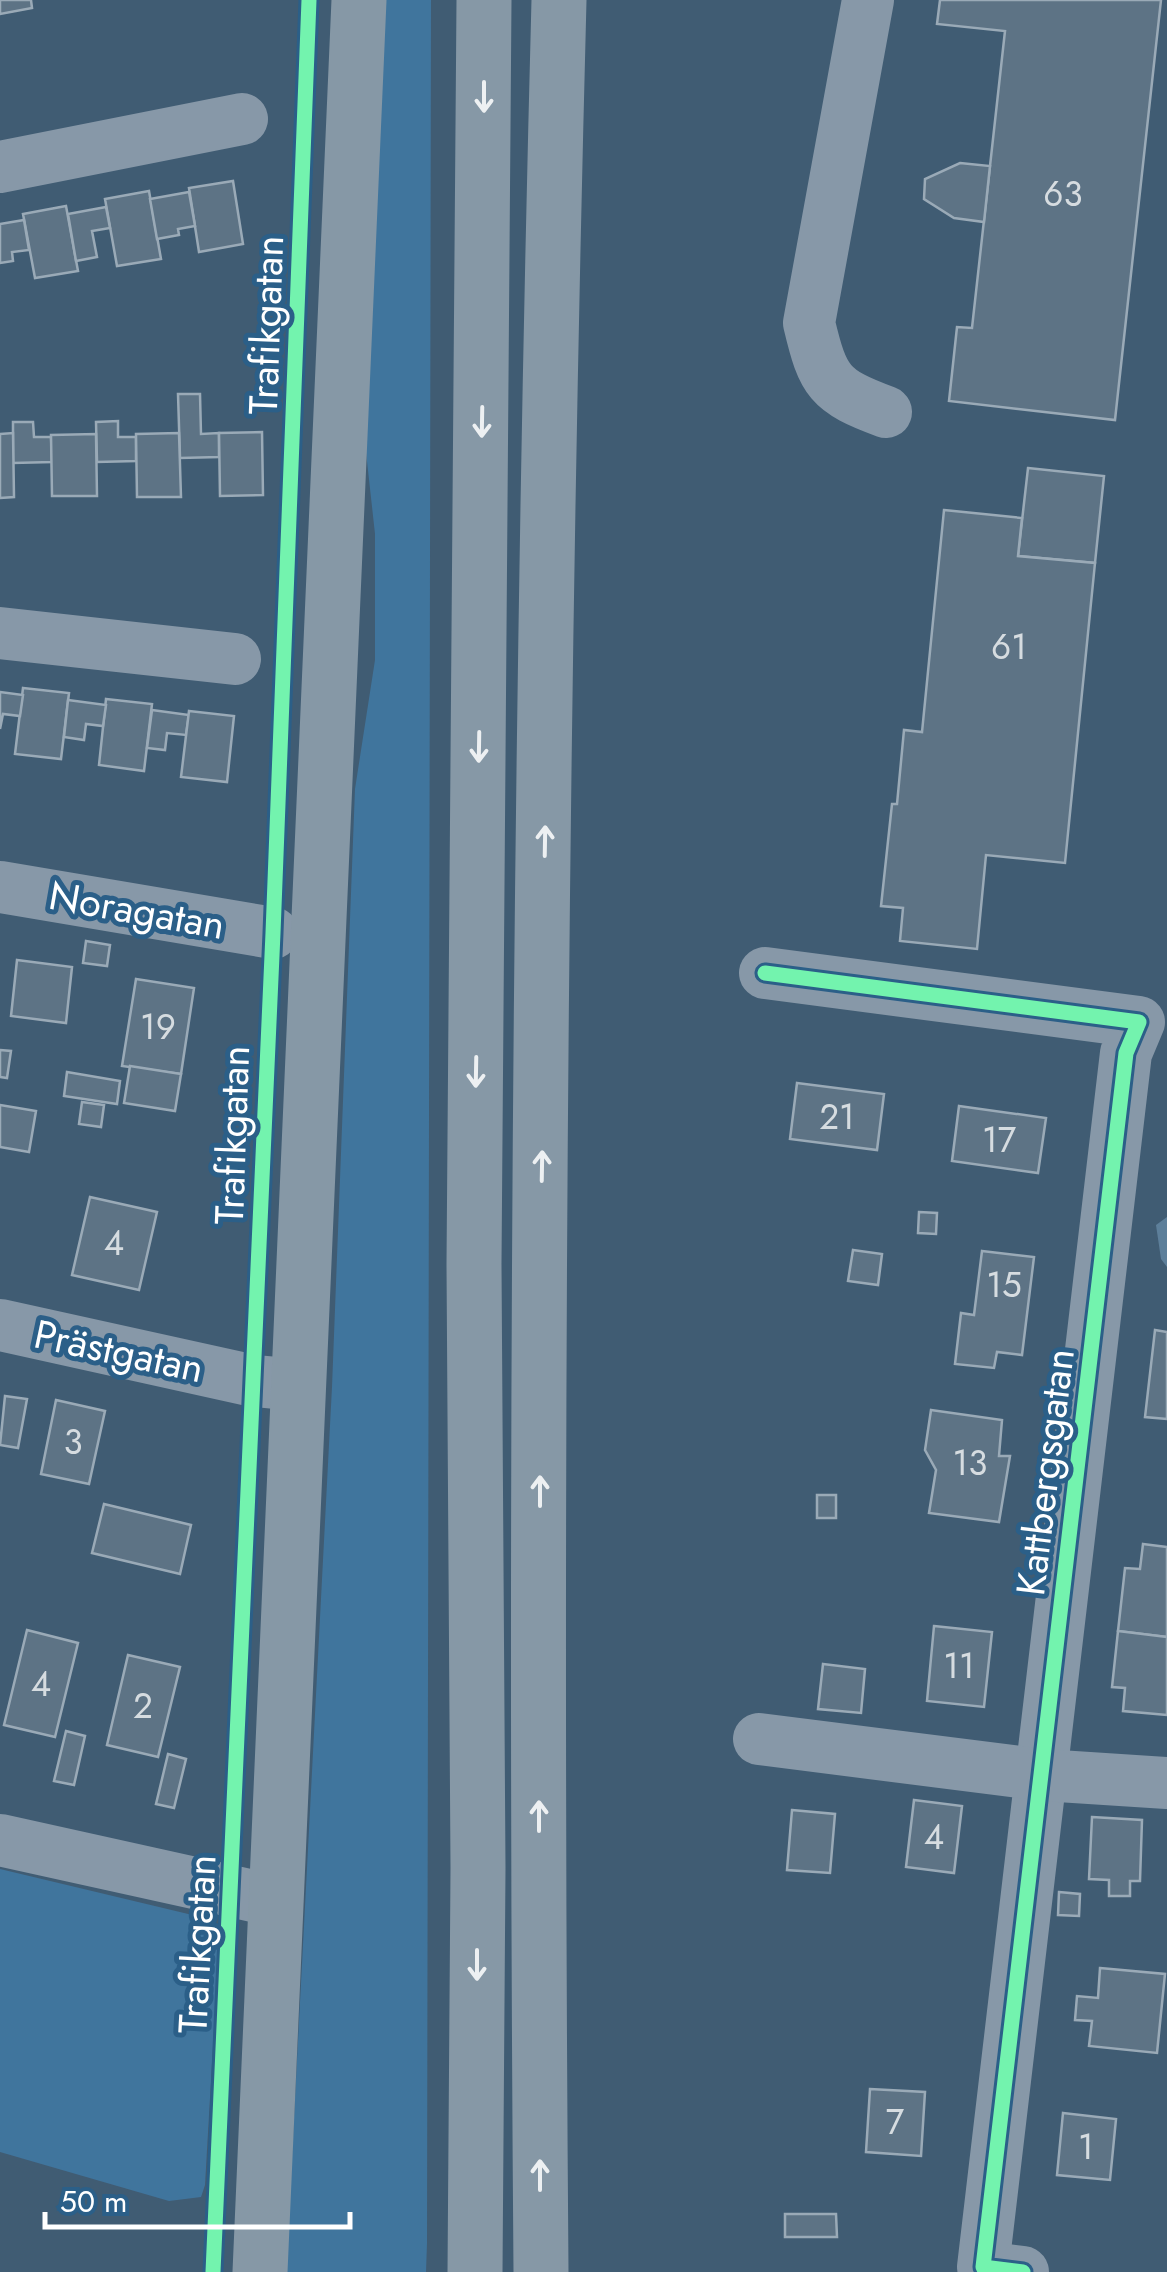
<svg xmlns="http://www.w3.org/2000/svg" width="1167" height="2272" font-family="Jost,sans-serif">
<style>
.green{fill:#40759d}
.water{fill:#5d7f9a}
.building{fill:#5d7385;stroke:#9aaab7;stroke-width:2.5}
.lines{fill:none;stroke-linecap:round;stroke-linejoin:round}
.minor{stroke:#8798a8;stroke-width:52}
.major{stroke:#8698a6;stroke-width:55}
.highway{stroke:#8698a6;stroke-width:55}
.cycleway-casing{stroke:#2b5f88;stroke-width:21}
.cycleway{stroke:#73f3ae;stroke-width:15}
.oneway{stroke:#edf0f2}
.labels{text-anchor:middle;dominant-baseline:central;stroke-width:10;stroke-linejoin:round;paint-order:stroke}
.number-label{font-size:35px;fill:#d6dce0}
.street-label{font-size:40px;fill:#fff;stroke:#2b5f88}
</style>
<rect width="100%" height="100%" fill="#405c73"/>
<!-- green -->
<g class="green">
<path d="M383 0H431L427 2243 426 2272H286L332 1387 355 789 375 660V534L365 443Z"/>
<path d="M0 1869 205 1918 219 1941 205 2185 201 2197 169 2201 0 2152Z"/>
</g>
<!-- water -->
<path class="water" d="M1167 1217V1267L1161 1259 1156 1225Z"/>
<!-- building -->
<g class="building">
<path d="M0 0H31L32 8 0 14Z"/>
<path d="M940 0H1161L1115 420 949 401 957 327 972 328 1005 31 937 24Z"/>
<path d="M960 163 990 166 984 222 954 218 924 199 925 179Z"/>
<path d="M233 181 243 244 199 252 189 188Z"/>
<path d="M149 191 161 259 117 266 105 199Z"/>
<path d="M189 192 195 226 178 229 179 235 157 239 150 199Z"/>
<path d="M66 206 78 271 35 278 23 214Z"/>
<path d="M106 207 110 228 92 231 97 257 76 261 68 214Z"/>
<path d="M24 220 29 250 12 252 13 261 0 263V224Z"/>
<path d="M178 394H200L201 434 219 433V457L180 458Z"/>
<path d="M118 421V437H136V461L97 462 96 422Z"/>
<path d="M13 422H33L34 437H51L52 462 13 463Z"/>
<path d="M262 432 263 495 220 496 219 433Z"/>
<path d="M13 433 14 497 0 498V434Z"/>
<path d="M179 433 181 497H137L136 434Z"/>
<path d="M96 434 97 496H52L51 435Z"/>
<path d="M1028 468 1104 476 1095 563 1018 556Z"/>
<path d="M944 510 1022 518 1018 556 1095 563 1065 863 986 855 977 949 900 941 903 908 881 906 892 804H897L904 730 922 732Z"/>
<path d="M23 688 69 693 61 759 15 754Z"/>
<path d="M0 692 23 695 20 716 3 714 0 729Z"/>
<path d="M106 699 152 704 144 771 99 765Z"/>
<path d="M68 700 106 705 103 726 86 724 84 740 64 737Z"/>
<path d="M152 710 189 715 186 735 167 733 165 750 147 748Z"/>
<path d="M189 711 234 716 227 782 181 777Z"/>
<path d="M86 941 110 945 107 966 83 963Z"/>
<path d="M17 960 72 967 66 1023 11 1016Z"/>
<path d="M136 979 194 988 181 1074 122 1066Z"/>
<path d="M0 1050 11 1051 7 1078 0 1077Z"/>
<path d="M130 1066 181 1074 175 1111 124 1103Z"/>
<path d="M67 1072 120 1081 117 1104 64 1096Z"/>
<path d="M797 1083 884 1094 877 1150 790 1139Z"/>
<path d="M82 1102 104 1105 101 1127 79 1124Z"/>
<path d="M0 1105 36 1111 29 1152 0 1147Z"/>
<path d="M959 1106 1046 1118 1038 1173 952 1161Z"/>
<path d="M90 1197 157 1212 139 1290 72 1275Z"/>
<path d="M919 1212 937 1213 936 1234 918 1233Z"/>
<path d="M853 1250 882 1254 878 1285 848 1281Z"/>
<path d="M982 1251 1034 1257 1022 1355 997 1352 994 1368 955 1364 961 1313 974 1315Z"/>
<path d="M1155 1330 1167 1332V1419L1145 1417Z"/>
<path d="M5 1396 27 1399 18 1448 0 1445Z"/>
<path d="M56 1400 105 1411 89 1484 41 1474Z"/>
<path d="M931 1410 1002 1420 999 1456H1010L999 1522 929 1513 936 1470 925 1450Z"/>
<rect x="817" y="1495" width="19" height="23"/>
<path d="M104 1504 191 1525 180 1574 92 1553Z"/>
<path d="M1143 1544 1167 1547V1637L1118 1631 1125 1568 1140 1569Z"/>
<path d="M934 1626 992 1632 984 1707 927 1701Z"/>
<path d="M27 1630 78 1643 55 1737 4 1725Z"/>
<path d="M1118 1631 1167 1637V1715L1123 1711 1125 1688 1112 1687Z"/>
<path d="M128 1655 180 1667 158 1757 107 1745Z"/>
<path d="M823 1664 865 1669 861 1713 818 1709Z"/>
<path d="M66 1731 85 1736 74 1785 54 1781Z"/>
<path d="M168 1754 186 1759 174 1808 156 1804Z"/>
<path d="M914 1800 962 1806 954 1873 906 1867Z"/>
<path d="M792 1810 835 1814 830 1873 787 1870Z"/>
<path d="M1092 1817 1142 1820 1140 1881H1130V1896H1109V1880L1089 1879Z"/>
<path d="M1059 1892 1080 1894 1079 1916 1058 1915Z"/>
<path d="M1100 1968 1165 1974 1157 2053 1089 2046 1092 2021 1075 2020 1077 1996 1098 1998Z"/>
<path d="M870 2089 925 2092 921 2156 866 2152Z"/>
<path d="M1063 2113 1116 2119 1110 2180 1057 2175Z"/>
<path d="M785 2214H836L837 2237H785Z"/>
</g>
<g class="lines">
<!-- minor -->
<g class="minor">
<path d="M868 0 809 323C823 382 829 391 886 412"/>
<path d="M0 167 242 119"/>
<path d="M0 633 235 659"/>
<path d="M0 887 273 933"/>
<path d="M765 973 1139 1022 1126 1053 983 2267 1023 2272"/>
<path d="M0 1325 254 1381 298 1385"/>
<path d="M759 1739 1043 1775 1167 1783"/>
<path d="M0 1840 276 1901"/>
</g>
<!-- major -->
<path class="major" d="M260 2272 359 0"/>
<!-- highway -->
<g class="highway">
<path d="M475 2272 478 1868 474 1264 484 0"/>
<path d="M541 2272C535 1515 539 757 559 0"/>
</g>
<defs>
<g id="cycleway">
<path d="M765 973 1139 1022 1126 1053 983 2267 1023 2272"/>
<path d="M213 2272 273 933 309 0"/>
</g>
</defs>
<!-- cycleway casing -->
<use href="#cycleway" class="cycleway-casing"/>
<!-- cycleway -->
<use href="#cycleway" class="cycleway"/>
</g>
<!-- one-way arrows -->
<defs><path id="oneway-shaft" d="M-6 0H5M1.5-3L5.5 0L1.5 3" fill="none" stroke-width="1.6" stroke-linecap="round" stroke-linejoin="round" transform="scale(2.5)"/></defs>
<g class="oneway">
<use href="#oneway-shaft" transform="translate(484 97) rotate(90)"/>
<use href="#oneway-shaft" transform="translate(482 422) rotate(91)"/>
<use href="#oneway-shaft" transform="translate(479 747) rotate(91)"/>
<use href="#oneway-shaft" transform="translate(545 841) rotate(-89)"/>
<use href="#oneway-shaft" transform="translate(476 1072) rotate(91)"/>
<use href="#oneway-shaft" transform="translate(542 1166) rotate(-89)"/>
<use href="#oneway-shaft" transform="translate(540 1491) rotate(-90)"/>
<use href="#oneway-shaft" transform="translate(539 1816) rotate(-90)"/>
<use href="#oneway-shaft" transform="translate(477 1965) rotate(90)"/>
<use href="#oneway-shaft" transform="translate(540 2175) rotate(-90)"/>
</g>
<g class="labels">
<!-- number labels -->
<g class="number-label">
<text x="1063" y="194">63</text>
<text x="1009" y="647">61</text>
<text x="158" y="1027">19</text>
<text x="837" y="1117">21</text>
<text x="999" y="1140">17</text>
<text x="114" y="1243">4</text>
<text x="1004" y="1285">15</text>
<text x="73" y="1442">3</text>
<text x="970" y="1463">13</text>
<text x="959" y="1666">11</text>
<text x="41" y="1684">4</text>
<text x="143" y="1706">2</text>
<text x="934" y="1837">4</text>
<text x="895" y="2122">7</text>
<text x="1086" y="2147">1</text>
</g>
<!-- street labels -->
<g class="street-label">
<text transform="translate(266 325) rotate(-88)">Trafikgatan</text>
<text transform="translate(137 910) rotate(10)">Noragatan</text>
<text transform="translate(232 1135) rotate(-88)">Trafikgatan</text>
<text transform="translate(119 1351) rotate(12)">Prästgatan</text>
<text transform="translate(1045 1472) rotate(-83)">Kattbergsgatan</text>
<text transform="translate(197 1944) rotate(-87)">Trafikgatan</text>
</g>
</g>
<!-- scale -->
<path d="M45 2212v15h305v-15" fill="none" stroke="#ffffff" stroke-width="5"/>
<text x="60" y="2212" font-size="30" fill="#ffffff" stroke="#2b5f88" stroke-width="8" paint-order="stroke">50 m</text>
</svg>
